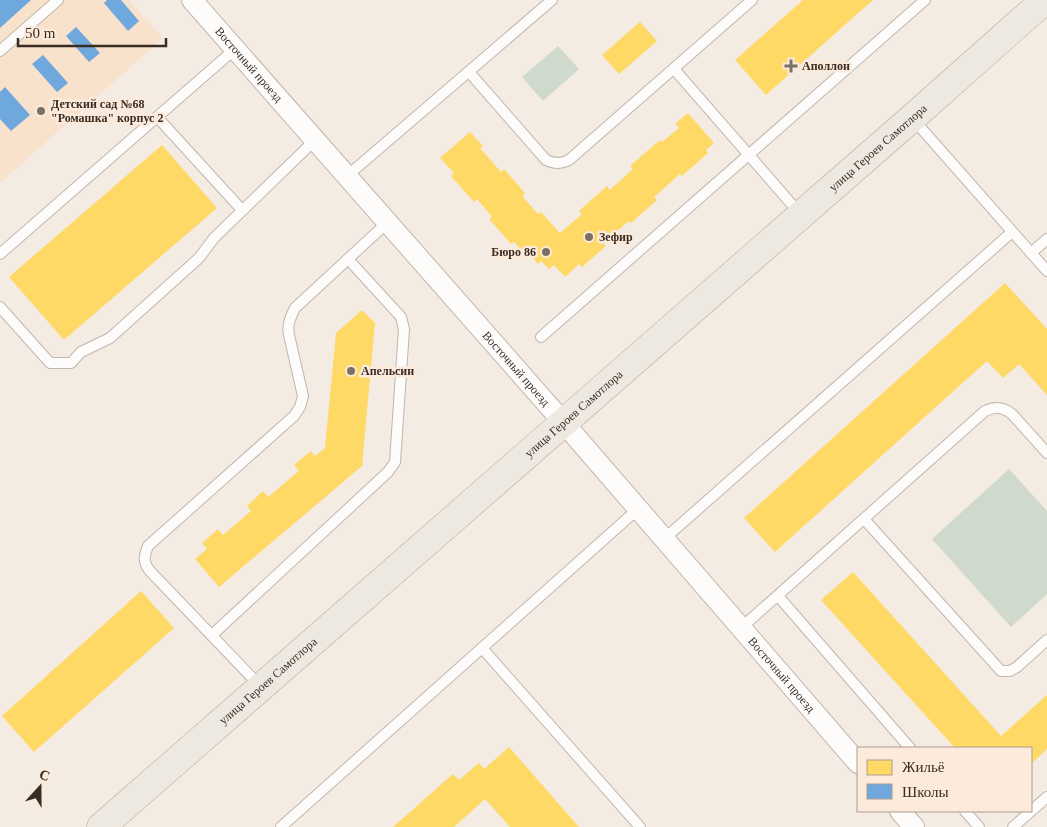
<svg xmlns="http://www.w3.org/2000/svg" width="1047" height="827" font-family="'Times New Roman',serif">
<style>
.built{fill:#f8e2cc}
.green{fill:#d0dacc}
.homes{fill:#ffd966}
.schools{fill:#6fa8dc}
.lines{fill:none;stroke-linecap:round;stroke-linejoin:round}
.lane-casing{stroke:#bfb6ae;stroke-width:12}
.street-casing{stroke:#bfb6ae;stroke-width:22}
.primary-casing{stroke:#b6a99b;stroke-width:29}
.lane{stroke:#fdfcfb;stroke-width:10}
.street{stroke:#fdfcfb;stroke-width:20}
.primary{stroke:#ede8e0;stroke-width:28}
.poi-dot{fill:#7a7066;stroke:#fceadb;stroke-width:2}
.labels{text-anchor:middle;dominant-baseline:central;stroke-width:5;stroke-linejoin:round;paint-order:stroke}
.street-label{font-size:12px;fill:#382d23;stroke:#fceadb}
.poi-label{font-size:12px;font-weight:bold;fill:#382d23;stroke:#fceadb;text-anchor:start}
</style>
<rect width="100%" height="100%" fill="#f4ebe3"/>
<!-- built -->
<path class="built" d="M0 0H129L163 38 0 183Z"/>
<!-- green -->
<g class="green">
<path d="M558 46 579 69 543 101 522 77Z"/>
<path d="M1009 469 1047 511V594L1011 627 932 539Z"/>
</g>
<!-- homes -->
<g class="homes">
<path d="M803 0H873L766 95 735 60Z"/>
<path d="M640 22 657 41 619 74 602 55Z"/>
<path d="M688 113 714 143 706 150 708 153 682 176 680 174 654 197 657 200 631 223 629 221 603 243 606 246 582 267 579 264 565 277 554 265 549 269 541 261 538 264 526 250 524 253 514 242 511 244 489 219 492 217 477 199 474 202 451 176 454 173 440 158 470 132 483 146 480 148 501 172 504 169 525 193 522 196 538 214 541 212 560 233 582 214 579 211 607 186 610 190 633 169 630 166 660 140 662 142 679 128 675 124Z"/>
<path d="M162 145 217 208 64 340 9 277Z"/>
<path d="M1005 283 1047 329V395L1019 364 1003 378 987 361 775 552 744 518Z"/>
<path d="M362 310 375 323 362 466 219 587 195 559 207 549 202 543 218 529 223 535 251 511 247 506 263 491 268 497 299 471 294 465 311 451 315 456 325 448 336 333Z"/>
<path d="M853 572 1001 736 1047 695V749L1031 764V748H955L821 600Z"/>
<path d="M141 591 174 628 34 752 2 716Z"/>
<path d="M509 747 579 827H510L485 799 454 827H393L453 774 459 780 479 763 484 769Z"/>
</g>
<!-- schools -->
<g class="schools">
<path d="M0 0H31L0 28Z"/>
<path d="M107 0H121L139 21 128 31 104 3Z"/>
<path d="M76 27 100 53 89 62 66 36Z"/>
<path d="M43 55 68 83 57 92 32 64Z"/>
<path d="M5 87 30 115 11 131 0 119V92Z"/>
</g>
<g class="lines">
<defs>
<g id="lane">
<path d="M0 51 58 0"/>
<path d="M674 69 801 215"/>
<path d="M469 72 546 160C555 164 560 164 569 160L752 0"/>
<path d="M158 118 242 210"/>
<path d="M913 119 1047 271"/>
<path d="M347 176 552 0"/>
<path d="M1031 253 1047 239"/>
<path d="M0 254 235 49"/>
<path d="M0 307 50 363H71L81 352 110 338 199 258 214 238 315 140"/>
<path d="M541 337 925 0"/>
<path d="M864 519 1001 671H1010L1017 667 1047 640"/>
<path d="M664 539 1012 232"/>
<path d="M778 596 910 748"/>
<path d="M741 628 985 411C995 406 1003 407 1012 414L1047 453"/>
<path d="M212 635 388 472 395 462 404 329 401 317 348 259"/>
<path d="M482 648 640 827"/>
<path d="M260 686 149 570C143 561 144 556 148 546L294 416 300 407 303 396 289 335C287 325 290 318 295 308L388 222"/>
<path d="M965 811 979 827"/>
<path d="M281 827 638 509"/>
<path d="M1013 827 1047 797"/>
</g>
<g id="street">
<path id="s1" d="M192 0 563 422 858 763"/>
<path d="M900 811 914 827"/>
</g>
<g id="primary">
<path id="s2" d="M101 827 912 118 1045 0"/>
</g>
</defs>
<!-- lane casing -->
<use href="#lane" class="lane-casing"/>
<!-- street casing -->
<use href="#street" class="street-casing"/>
<!-- primary casing -->
<use href="#primary" class="primary-casing"/>
<!-- lane -->
<use href="#lane" class="lane"/>
<!-- street -->
<use href="#street" class="street"/>
<!-- primary -->
<use href="#primary" class="primary"/>
</g>
<!-- markers -->
<g class="poi-dot">
<path d="M788.5 58.5h5v5h5v5h-5v5h-5v-5h-5v-5h5z"/>
<circle cx="41" cy="111" r="5"/>
<circle cx="589" cy="237" r="5"/>
<circle cx="546" cy="252" r="5"/>
<circle cx="351" cy="371" r="5"/>
</g>
<g class="labels">
<!-- street labels -->
<g class="street-label">
<text stroke="none"><textPath href="#s1" startOffset="86">Восточный проезд</textPath></text>
<text stroke="none"><textPath href="#s2" startOffset="1032">улица Героев Самотлора</textPath></text>
<text stroke="none"><textPath href="#s1" startOffset="491">Восточный проезд</textPath></text>
<text stroke="none"><textPath href="#s2" startOffset="628">улица Героев Самотлора</textPath></text>
<text stroke="none"><textPath href="#s1" startOffset="896">Восточный проезд</textPath></text>
<text stroke="none"><textPath href="#s2" startOffset="222">улица Героев Самотлора</textPath></text>
</g>
<!-- poi labels -->
<g class="poi-label">
<text x="802" y="66">Аполлон</text>
<text x="51" y="104">Детский сад №68<tspan x="51" dy="14">"Ромашка" корпус 2</tspan></text>
<text x="599" y="237">Зефир</text>
<text x="536" y="252" text-anchor="end">Бюро 86</text>
<text x="361" y="371">Апельсин</text>
</g>
</g>
<!-- legend -->
<rect x="857" y="747" width="175" height="65" fill="#fceadb" stroke="#ae9e91"/>
<rect x="867" y="760" width="25" height="15" fill="#ffd966" stroke="#ae9e91"/>
<text x="902" y="772" font-size="15" fill="#382d23">Жильё</text>
<rect x="867" y="784" width="25" height="15" fill="#6fa8dc" stroke="#ae9e91"/>
<text x="902" y="797" font-size="15" fill="#382d23">Школы</text>
<!-- north arrow -->
<g transform="translate(40 787) rotate(21)" stroke="#fceadb" stroke-width="4" paint-order="stroke">
<path d="M0-4L9 19L0 12L-9 19Z" fill="#382d23"/>
<text y="-8" font-size="14" font-weight="bold" text-anchor="middle" fill="#382d23">С</text>
</g>
<!-- scale -->
<path d="M18 38v8h148v-8" fill="none" stroke="#382d23" stroke-width="2.5"/>
<text x="25" y="38" font-size="15" fill="#382d23" stroke="#fceadb" stroke-width="4" paint-order="stroke">50 m</text>
</svg>
